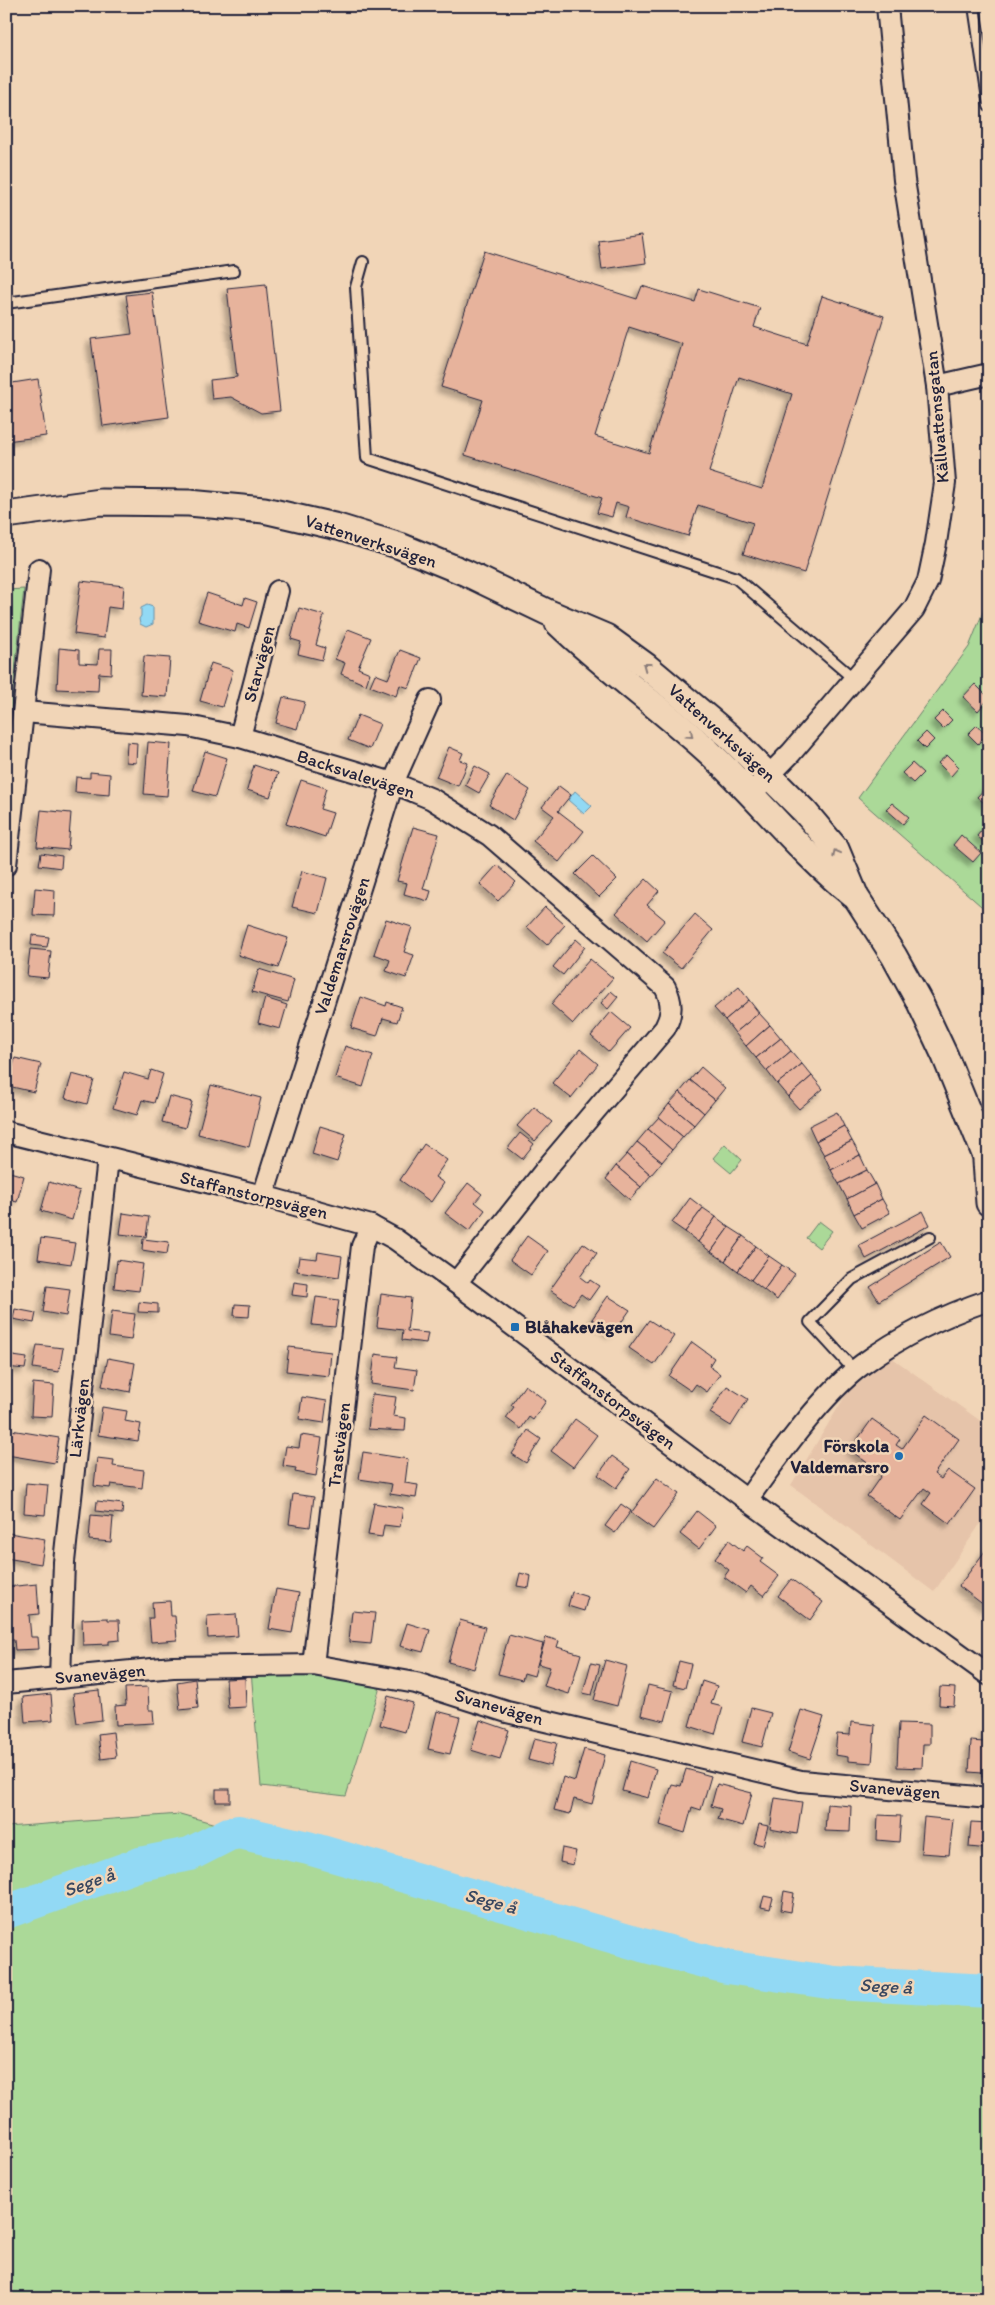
<svg xmlns="http://www.w3.org/2000/svg" width="995" height="2305" font-family="Itim,sans-serif">
<style>
.built{fill:#e6c4aa}
.green{fill:#abd998;stroke:#667e6a}
.water{fill:#92d9f4;stroke:#6590aa}
.lines{fill:none;stroke-linecap:round;stroke-linejoin:round}
.stream{stroke:#6590aa;stroke-width:5.5}
.river{stroke:#92d9f4;stroke-width:34}
.building{fill:#e7b39c;stroke:#22223b;fill-rule:evenodd;filter:url(#shadow)}
.service-casing{stroke:#22223b;stroke-width:14}
.minor-casing{stroke:#22223b;stroke-width:24}
.tertiary-casing{stroke:#22223b;stroke-width:29}
.service{stroke:#f1d5b7;stroke-width:10}
.minor{stroke:#f1d5b7;stroke-width:20}
.tertiary{stroke:#f1d5b7;stroke-width:25}
.oneway{stroke:#8a7c79}
.poi-dot{fill:#1f6fb2;stroke:#f1d5b7;stroke-width:2}
.labels{text-anchor:middle;dominant-baseline:central;stroke-width:5;stroke-linejoin:round;paint-order:stroke}
.street-label{font-size:18px;fill:#22223b;stroke:#f1d5b7}
.poi-label{font-size:18px;font-weight:bold;fill:#22223b;stroke:#f1d5b7;text-anchor:start}
.water-label{font-size:19px;font-style:italic;fill:#384760;stroke:#f1d5b7}
</style>
<defs>
<filter id="shadow"><feDropShadow dx="-4.5" dy="4.5" stdDeviation="2.5" flood-color="#0004"/></filter>
</defs>
<rect width="100%" height="100%" fill="#f1d5b7"/>
<filter id="ink" filterUnits="userSpaceOnUse"><feTurbulence type="fractalNoise" baseFrequency=".02" numOctaves="2"/><feDisplacementMap in="SourceGraphic" scale="10" xChannelSelector="R" yChannelSelector="G"/><feConvolveMatrix kernelMatrix="1 2 1 2 8 2 1 2 1" color-interpolation-filters="sRGB"/></filter>
<g filter="url(#ink)">
<!-- built -->
<path class="built" d="M891 1357 989 1427V1511L934 1592 791 1485 847 1393Z"/>
<!-- green -->
<g class="green">
<path d="M24 589 6 753V590Z"/>
<path d="M989 597V913L858 798 969 647Z"/>
<path d="M725 1144 742 1160 731 1173 713 1158Z"/>
<path d="M819 1221 832 1231 819 1248 806 1238Z"/>
<path d="M251 1671 316 1674 381 1684 346 1796 261 1786Z"/>
<path d="M180 1814 727 1967 835 1983 989 1991V2299H6V1827Z"/>
</g>
<!-- water -->
<g class="water">
<path d="M147 605 153 607V624L146 627 140 624 139 619 141 616V608Z"/>
<path d="M575 791 592 806 584 814 568 800Z"/>
</g>
<g class="lines">
<!-- stream -->
<path class="stream" d="M986 422 989 437"/>
<!-- river -->
<path class="river" d="M6 1912 140 1864 190 1854 229 1834 239 1832 308 1848 642 1945 727 1967 835 1983 989 1991"/>
</g>
<!-- building -->
<g class="building">
<path d="M642 234 646 263 602 269 598 240Z"/>
<path d="M484 251 637 299 642 286 695 302 699 289 760 308 754 327 807 344 822 296 884 316 804 573 743 554 753 523 698 505 688 536 626 517 629 507 616 503 612 517 597 513 602 498 465 455 483 400 441 387ZM629 327 682 344 649 453 595 436ZM739 377 792 394 762 489 709 472Z"/>
<path d="M266 284 280 411 261 413 231 397 212 399 210 380 237 377 227 288Z"/>
<path d="M152 292 169 417 103 426 91 339 132 334 126 295Z"/>
<path d="M38 379 46 436 6 441V384Z"/>
<path d="M81 581 124 586 122 609 108 607 104 638 74 634Z"/>
<path d="M207 593 243 605 245 598 257 602 249 628 237 624 235 632 198 621Z"/>
<path d="M299 608 324 615 316 645 325 648 322 660 298 654 301 642 291 639Z"/>
<path d="M348 629 371 638 358 668 370 673 366 685 341 674 345 663 335 659Z"/>
<path d="M59 648 79 650V663L98 664 99 649H112L111 674 99 673 98 691 57 689Z"/>
<path d="M400 650 421 658 409 688 400 685 396 696 370 686 375 674 388 679Z"/>
<path d="M144 656 170 658 167 697 141 695Z"/>
<path d="M211 663 233 670 222 707 200 701Z"/>
<path d="M975 684 989 698 978 711 963 697Z"/>
<path d="M283 697 305 702 297 729 276 723Z"/>
<path d="M943 711 952 720 943 729 934 720Z"/>
<path d="M358 715 380 724 370 749 348 740Z"/>
<path d="M977 725 986 735 978 744 968 734Z"/>
<path d="M926 732 934 740 925 749 917 741Z"/>
<path d="M127 742 137 743 136 763 126 762Z"/>
<path d="M148 742 171 744 167 796 144 794Z"/>
<path d="M449 747 463 753 460 760 468 763 458 786 436 777Z"/>
<path d="M205 751 227 758 215 797 193 791Z"/>
<path d="M947 755 959 767 951 776 938 763Z"/>
<path d="M912 763 923 773 913 783 902 773Z"/>
<path d="M254 765 278 773 270 797 247 790Z"/>
<path d="M475 766 490 774 479 793 465 785Z"/>
<path d="M90 772 110 774 109 795 75 792 76 777 90 778Z"/>
<path d="M507 775 530 790 513 820 489 805Z"/>
<path d="M301 780 326 788 320 809 333 813 325 837 286 824Z"/>
<path d="M989 784V807L977 797Z"/>
<path d="M559 786 571 795 558 811 584 831 559 862 533 841 554 816 542 807Z"/>
<path d="M892 803 909 817 903 824 886 809Z"/>
<path d="M41 810 71 813 68 850 37 847Z"/>
<path d="M986 825 989 827V841L986 844 977 836Z"/>
<path d="M413 827 439 834 423 889 431 891 428 901 404 894 407 883 397 881Z"/>
<path d="M961 835 981 853 973 862 953 845Z"/>
<path d="M41 853 62 856 61 868 39 865Z"/>
<path d="M593 856 617 879 599 897 575 874Z"/>
<path d="M497 865 516 882 498 901 480 884Z"/>
<path d="M302 871 327 878 318 913 292 907Z"/>
<path d="M646 879 659 891 647 905 665 920 647 941 616 913Z"/>
<path d="M35 888 55 890 54 916 33 915Z"/>
<path d="M545 907 565 925 547 945 527 927Z"/>
<path d="M695 914 713 930 681 968 662 953Z"/>
<path d="M386 919 412 927 404 952 414 955 406 978 386 971 390 960 374 954Z"/>
<path d="M247 925 288 938 278 968 238 955Z"/>
<path d="M32 935 49 937 47 947 31 945Z"/>
<path d="M576 939 585 947 563 975 553 967Z"/>
<path d="M30 949 51 951 48 978 27 976Z"/>
<path d="M590 959 613 978 573 1024 551 1004Z"/>
<path d="M259 969 294 980 288 1002 252 992Z"/>
<path d="M739 987 749 1000 725 1020 714 1008Z"/>
<path d="M611 991 618 997 608 1009 601 1003Z"/>
<path d="M361 997 386 1006 387 1002 402 1007 397 1022 383 1018 377 1036 351 1028Z"/>
<path d="M265 998 287 1005 280 1029 258 1023Z"/>
<path d="M749 1000 759 1013 735 1033 725 1020Z"/>
<path d="M611 1012 630 1028 609 1052 591 1036Z"/>
<path d="M759 1013 770 1025 746 1046 735 1033Z"/>
<path d="M770 1025 781 1038 756 1058 746 1046Z"/>
<path d="M781 1038 791 1051 767 1071 756 1058Z"/>
<path d="M345 1046 373 1055 363 1087 335 1078Z"/>
<path d="M580 1049 598 1064 571 1098 552 1083Z"/>
<path d="M791 1051 802 1064 777 1084 767 1071Z"/>
<path d="M15 1058 41 1064 34 1092 8 1086Z"/>
<path d="M802 1064 812 1076 788 1097 777 1084Z"/>
<path d="M701 1067 725 1088 715 1100 690 1080Z"/>
<path d="M151 1070 163 1074 154 1103 142 1100 137 1115 113 1108 124 1072 148 1079Z"/>
<path d="M72 1074 94 1080 87 1104 65 1098Z"/>
<path d="M812 1076 823 1089 799 1109 788 1097Z"/>
<path d="M690 1080 715 1100 704 1113 680 1092Z"/>
<path d="M211 1085 261 1098 249 1147 198 1134Z"/>
<path d="M680 1092 704 1113 694 1125 669 1104Z"/>
<path d="M169 1096 192 1102 185 1128 162 1122Z"/>
<path d="M669 1104 694 1125 683 1137 659 1117Z"/>
<path d="M534 1107 552 1122 535 1141 517 1126Z"/>
<path d="M837 1112 844 1126 816 1141 809 1126Z"/>
<path d="M659 1117 683 1137 672 1150 648 1129Z"/>
<path d="M320 1126 346 1134 337 1162 312 1154Z"/>
<path d="M844 1126 852 1141 824 1155 816 1141Z"/>
<path d="M648 1129 672 1150 662 1162 637 1142Z"/>
<path d="M520 1133 534 1144 522 1159 508 1148Z"/>
<path d="M852 1141 860 1155 831 1170 824 1155Z"/>
<path d="M637 1142 662 1162 651 1175 627 1154Z"/>
<path d="M424 1144 447 1160 435 1177 444 1183 431 1202 400 1180Z"/>
<path d="M627 1154 651 1175 641 1187 616 1166Z"/>
<path d="M860 1155 867 1170 839 1184 831 1170Z"/>
<path d="M616 1166 641 1187 630 1200 606 1179Z"/>
<path d="M867 1170 875 1184 847 1199 839 1184Z"/>
<path d="M6 1171 24 1176 17 1202 6 1199Z"/>
<path d="M49 1182 80 1191 72 1220 41 1211Z"/>
<path d="M468 1183 482 1194 475 1202 485 1210 469 1231 445 1213Z"/>
<path d="M875 1184 882 1199 854 1214 847 1199Z"/>
<path d="M690 1198 703 1208 685 1232 672 1223Z"/>
<path d="M882 1199 890 1213 862 1228 854 1214Z"/>
<path d="M703 1208 716 1217 698 1242 685 1232Z"/>
<path d="M923 1211 930 1225 866 1259 859 1245Z"/>
<path d="M123 1213 149 1217 146 1237 120 1234Z"/>
<path d="M716 1217 729 1227 711 1252 698 1242Z"/>
<path d="M729 1227 743 1236 725 1261 711 1252Z"/>
<path d="M527 1236 548 1251 531 1275 510 1260Z"/>
<path d="M743 1236 756 1246 738 1271 725 1261Z"/>
<path d="M41 1238 75 1243 71 1264 38 1259Z"/>
<path d="M143 1239 169 1242 167 1254 142 1250Z"/>
<path d="M941 1242 950 1257 879 1301 870 1287Z"/>
<path d="M583 1243 597 1253 580 1277 588 1283 590 1280 599 1286 589 1300 581 1294 573 1305 550 1290Z"/>
<path d="M756 1246 769 1256 751 1280 738 1271Z"/>
<path d="M318 1252 342 1256 339 1277 297 1271 299 1257 317 1259Z"/>
<path d="M769 1256 782 1265 764 1290 751 1280Z"/>
<path d="M117 1260 143 1264 139 1291 114 1288Z"/>
<path d="M782 1265 795 1274 777 1300 764 1290Z"/>
<path d="M294 1282 308 1284 307 1297 292 1295Z"/>
<path d="M47 1286 70 1289 66 1316 43 1312Z"/>
<path d="M381 1294 411 1298 407 1331 428 1333 426 1343 402 1340 403 1330 377 1327Z"/>
<path d="M608 1296 630 1310 613 1334 592 1319Z"/>
<path d="M316 1297 339 1300 335 1327 312 1325Z"/>
<path d="M139 1302 158 1304V1313L138 1312Z"/>
<path d="M235 1304 250 1305 249 1317 234 1316Z"/>
<path d="M15 1309 36 1313 34 1323 13 1319Z"/>
<path d="M112 1311 135 1314 131 1340 109 1337Z"/>
<path d="M649 1320 674 1336 654 1365 629 1348Z"/>
<path d="M692 1342 714 1358 709 1366 720 1374 707 1392 696 1384 691 1391 669 1376Z"/>
<path d="M37 1345 63 1348 59 1372 33 1368Z"/>
<path d="M289 1347 331 1352 329 1376 286 1371Z"/>
<path d="M375 1354 397 1357 395 1367 417 1370 414 1390 371 1384Z"/>
<path d="M6 1355 27 1358 25 1369 6 1367Z"/>
<path d="M108 1358 135 1363 130 1392 102 1386Z"/>
<path d="M33 1383 54 1385 52 1417 31 1416Z"/>
<path d="M525 1385 546 1401 533 1420 529 1417 521 1429 506 1418 514 1407 511 1405Z"/>
<path d="M6 1386 9 1387 6 1412Z"/>
<path d="M727 1386 748 1399 731 1426 710 1413Z"/>
<path d="M372 1394 396 1397 393 1416 406 1418 405 1431 368 1429Z"/>
<path d="M302 1397 327 1401 324 1423 299 1419Z"/>
<path d="M102 1407 127 1411 125 1421 141 1424 138 1441 98 1435Z"/>
<path d="M926 1415 959 1439 934 1474 941 1479 948 1470 975 1489 950 1524 923 1504 931 1493 924 1488 900 1520 867 1496 885 1470 880 1467 877 1470 850 1450 872 1419 900 1439 896 1445 902 1449Z"/>
<path d="M575 1419 597 1435 573 1467 551 1451Z"/>
<path d="M11 1430 59 1438 55 1463 7 1455Z"/>
<path d="M528 1430 541 1439 526 1463 512 1454Z"/>
<path d="M301 1435 322 1438 316 1476 295 1472 296 1468 283 1466 286 1446 299 1448Z"/>
<path d="M363 1452 408 1459 405 1483 418 1485 416 1498 390 1494 392 1484 359 1479Z"/>
<path d="M612 1456 630 1469 616 1488 598 1475Z"/>
<path d="M97 1458 114 1460 113 1466 144 1470 142 1488 111 1484 110 1488 94 1486Z"/>
<path d="M657 1478 679 1494 653 1529 631 1513Z"/>
<path d="M26 1483 48 1485 45 1515 24 1513Z"/>
<path d="M293 1494 314 1497 310 1527 289 1524Z"/>
<path d="M97 1501 123 1504 122 1514 96 1511Z"/>
<path d="M374 1503 403 1508 400 1527 384 1525 382 1537 368 1535Z"/>
<path d="M621 1504 631 1511 615 1533 605 1526Z"/>
<path d="M697 1511 716 1526 699 1549 680 1534Z"/>
<path d="M91 1515 113 1517 111 1542 89 1540Z"/>
<path d="M9 1533 45 1539 41 1564 6 1558Z"/>
<path d="M729 1540 743 1551 747 1546 763 1558 760 1562 779 1576 764 1596 751 1586 746 1593 724 1577 729 1570 715 1559Z"/>
<path d="M988 1547 989 1548V1609L959 1586Z"/>
<path d="M520 1573 531 1576 529 1588 517 1586Z"/>
<path d="M791 1579 823 1602 810 1620 778 1596Z"/>
<path d="M37 1584 39 1614 29 1615 31 1637H38L39 1649 15 1650 14 1640H6V1587Z"/>
<path d="M276 1589 299 1593 292 1633 269 1629Z"/>
<path d="M572 1592 588 1597 584 1611 568 1606Z"/>
<path d="M170 1601 171 1616H175L177 1640 151 1642 149 1618H153L152 1602Z"/>
<path d="M352 1611 375 1613 371 1644 349 1642Z"/>
<path d="M236 1614 238 1636 208 1638 207 1616Z"/>
<path d="M108 1618V1620H119L120 1640 109 1641V1644L83 1645 82 1619Z"/>
<path d="M460 1620 485 1627 474 1669 448 1662Z"/>
<path d="M407 1623 430 1630 423 1652 400 1646Z"/>
<path d="M509 1635 543 1644 534 1676 524 1673 522 1680 498 1674Z"/>
<path d="M546 1637 559 1641 557 1647 581 1654 569 1694 544 1686 550 1667 538 1664Z"/>
<path d="M605 1660 627 1666 617 1706 594 1700Z"/>
<path d="M679 1661 691 1664 685 1688 673 1685Z"/>
<path d="M591 1663 600 1665 592 1695 583 1693Z"/>
<path d="M245 1678 246 1707 228 1708 226 1679Z"/>
<path d="M195 1679 198 1708 180 1710 177 1682Z"/>
<path d="M702 1681 717 1686 711 1704 723 1707 715 1734 689 1726Z"/>
<path d="M648 1685 673 1691 665 1721 641 1715Z"/>
<path d="M148 1687 149 1710H153L154 1723 116 1725 115 1706 126 1705 125 1688Z"/>
<path d="M940 1687 955 1688 954 1706 939 1705Z"/>
<path d="M99 1690 102 1720 77 1723 73 1693Z"/>
<path d="M51 1694 53 1720 25 1722 23 1697Z"/>
<path d="M388 1696 413 1703 405 1732 380 1725Z"/>
<path d="M751 1708 771 1713 762 1747 742 1742Z"/>
<path d="M801 1710 824 1717 810 1759 788 1752Z"/>
<path d="M437 1711 460 1717 450 1754 428 1749Z"/>
<path d="M480 1720 509 1730 500 1759 471 1750Z"/>
<path d="M851 1722 875 1725 872 1763 848 1761V1757L835 1755 837 1734 850 1735Z"/>
<path d="M899 1723 930 1724V1744H923L922 1768 897 1767Z"/>
<path d="M985 1729H989V1777H982V1773L969 1772 971 1741 984 1742Z"/>
<path d="M113 1732 116 1757 101 1759 98 1734Z"/>
<path d="M534 1738 557 1743 551 1766 528 1760Z"/>
<path d="M584 1749 605 1755 592 1804 574 1799 570 1814 554 1810 563 1777 575 1781Z"/>
<path d="M630 1761 656 1769 648 1798 622 1791Z"/>
<path d="M686 1769 711 1776 701 1810 692 1807 685 1833 660 1825 672 1784 681 1786Z"/>
<path d="M717 1784 752 1793 743 1826 718 1819 721 1809 711 1806Z"/>
<rect x="216" y="1789" width="14" height="13"/>
<path d="M775 1798 802 1802 797 1834 770 1829Z"/>
<path d="M827 1804 851 1806 850 1832 825 1831Z"/>
<path d="M878 1815 901 1816 899 1842 877 1840Z"/>
<path d="M924 1817 953 1820 949 1855 921 1853Z"/>
<path d="M971 1822 989 1823V1849L969 1847Z"/>
<path d="M759 1824 768 1826 763 1845 754 1843Z"/>
<path d="M562 1848 576 1851 573 1865 560 1862Z"/>
<path d="M784 1891 794 1893 791 1912 781 1910Z"/>
<path d="M764 1896 773 1898 770 1909 761 1907Z"/>
</g>
<g class="lines">
<defs>
<g id="service">
<path d="M974 6 989 106"/>
<path d="M363 262 356 287 367 458 736 578 854 679"/>
<path d="M6 303 234 271"/>
<path d="M855 1371 810 1322 852 1279 930 1237"/>
</g>
<g id="minor">
<path d="M937 386 989 374"/>
<path d="M24 712 188 726 240 737 393 783 432 799 489 835 665 987C672 1001 673 1013 665 1028L550 1164 456 1283"/>
<path d="M240 737 278 591"/>
<path d="M751 794 791 753 914 609 928 581 936 543 945 483 937 386 904 180 887 6"/>
<path d="M6 865 39 569"/>
<path d="M6 1132 263 1196 371 1226 395 1239 456 1283 747 1500 989 1675"/>
<path d="M263 1196 393 783 430 700"/>
<path d="M747 1500C777 1458 822 1394 863 1364 901 1336 945 1315 989 1300"/>
<path d="M313 1665 362 1246 371 1226"/>
<path d="M60 1678 64 1562 108 1158"/>
<path d="M6 1683 173 1667 313 1665 416 1683 507 1712 801 1781 989 1798"/>
</g>
<g id="tertiary">
<path d="M6 515 101 502 189 503 264 510 338 527 400 546 466 573 547 612 606 637 646 666 728 735 805 812 836 849 856 897 894 956 920 1003 945 1056 989 1164"/>
<path d="M558 623C606 669 661 708 710 753 759 799 801 853 853 895"/>
<path d="M986 1161 989 1203"/>
</g>
</defs>
<!-- service casing -->
<use href="#service" class="service-casing"/>
<!-- minor casing -->
<use href="#minor" class="minor-casing"/>
<!-- tertiary casing -->
<use href="#tertiary" class="tertiary-casing"/>
<!-- service -->
<use href="#service" class="service"/>
<!-- minor -->
<use href="#minor" class="minor"/>
<!-- tertiary -->
<use href="#tertiary" class="tertiary"/>
</g>
<!-- one-way arrows -->
<defs><path id="oneway-chevron" d="M-2-3.5L2.5 0L-2 3.5" fill="none" stroke-width="1.6" stroke-linecap="round" stroke-linejoin="round" transform="scale(1.25)"/></defs>
<g class="oneway">
<use href="#oneway-chevron" transform="translate(646 666) rotate(-143)"/>
<use href="#oneway-chevron" transform="translate(690 735) rotate(42)"/>
<use href="#oneway-chevron" transform="translate(836 853) rotate(-118)"/>
</g>
</g>
<!-- markers -->
<g class="poi-dot">
<rect x="510" y="1322" width="10" height="10" rx="2.5"/>
<circle cx="899" cy="1456" r="5"/>
</g>
<g class="labels">
<!-- street labels -->
<g class="street-label">
<text transform="translate(937 417) rotate(-95)">Källvattensgatan</text>
<text transform="translate(371 541) rotate(18)">Vattenverksvägen</text>
<text transform="translate(259 664) rotate(-75)">Starvägen</text>
<text transform="translate(722 733) rotate(42)">Vattenverksvägen</text>
<text transform="translate(356 774) rotate(18)">Backsvalevägen</text>
<text transform="translate(342 946) rotate(-72)">Valdemarsrovägen</text>
<text transform="translate(254 1195) rotate(14)">Staffanstorpsvägen</text>
<text transform="translate(613 1400) rotate(37)">Staffanstorpsvägen</text>
<text transform="translate(79 1418) rotate(-84)">Lärkvägen</text>
<text transform="translate(339 1445) rotate(-83)">Trastvägen</text>
<text transform="translate(100 1674) rotate(-5)">Svanevägen</text>
<text transform="translate(499 1707) rotate(16)">Svanevägen</text>
<text transform="translate(895 1789) rotate(5)">Svanevägen</text>
</g>
<!-- poi labels -->
<g class="poi-label">
<text x="525" y="1327">Blåhakevägen</text>
<text x="889" y="1446" text-anchor="end">Förskola<tspan x="889" dy="21">Valdemarsro</tspan></text>
</g>
<!-- water labels -->
<g class="water-label">
<text transform="translate(89 1882) rotate(-20)">Sege å</text>
<text transform="translate(491 1901) rotate(15)">Sege å</text>
<text transform="translate(886 1986) rotate(3)">Sege å</text>
</g>
</g>
<!-- margin -->
<rect width="995" height="2305" fill="none" stroke="#f1d5b7" stroke-width="25"/>
<rect x="12" y="12" width="970" height="2280" fill="none" stroke="#22223b" stroke-width="2" filter="url(#ink)"/>
</svg>
